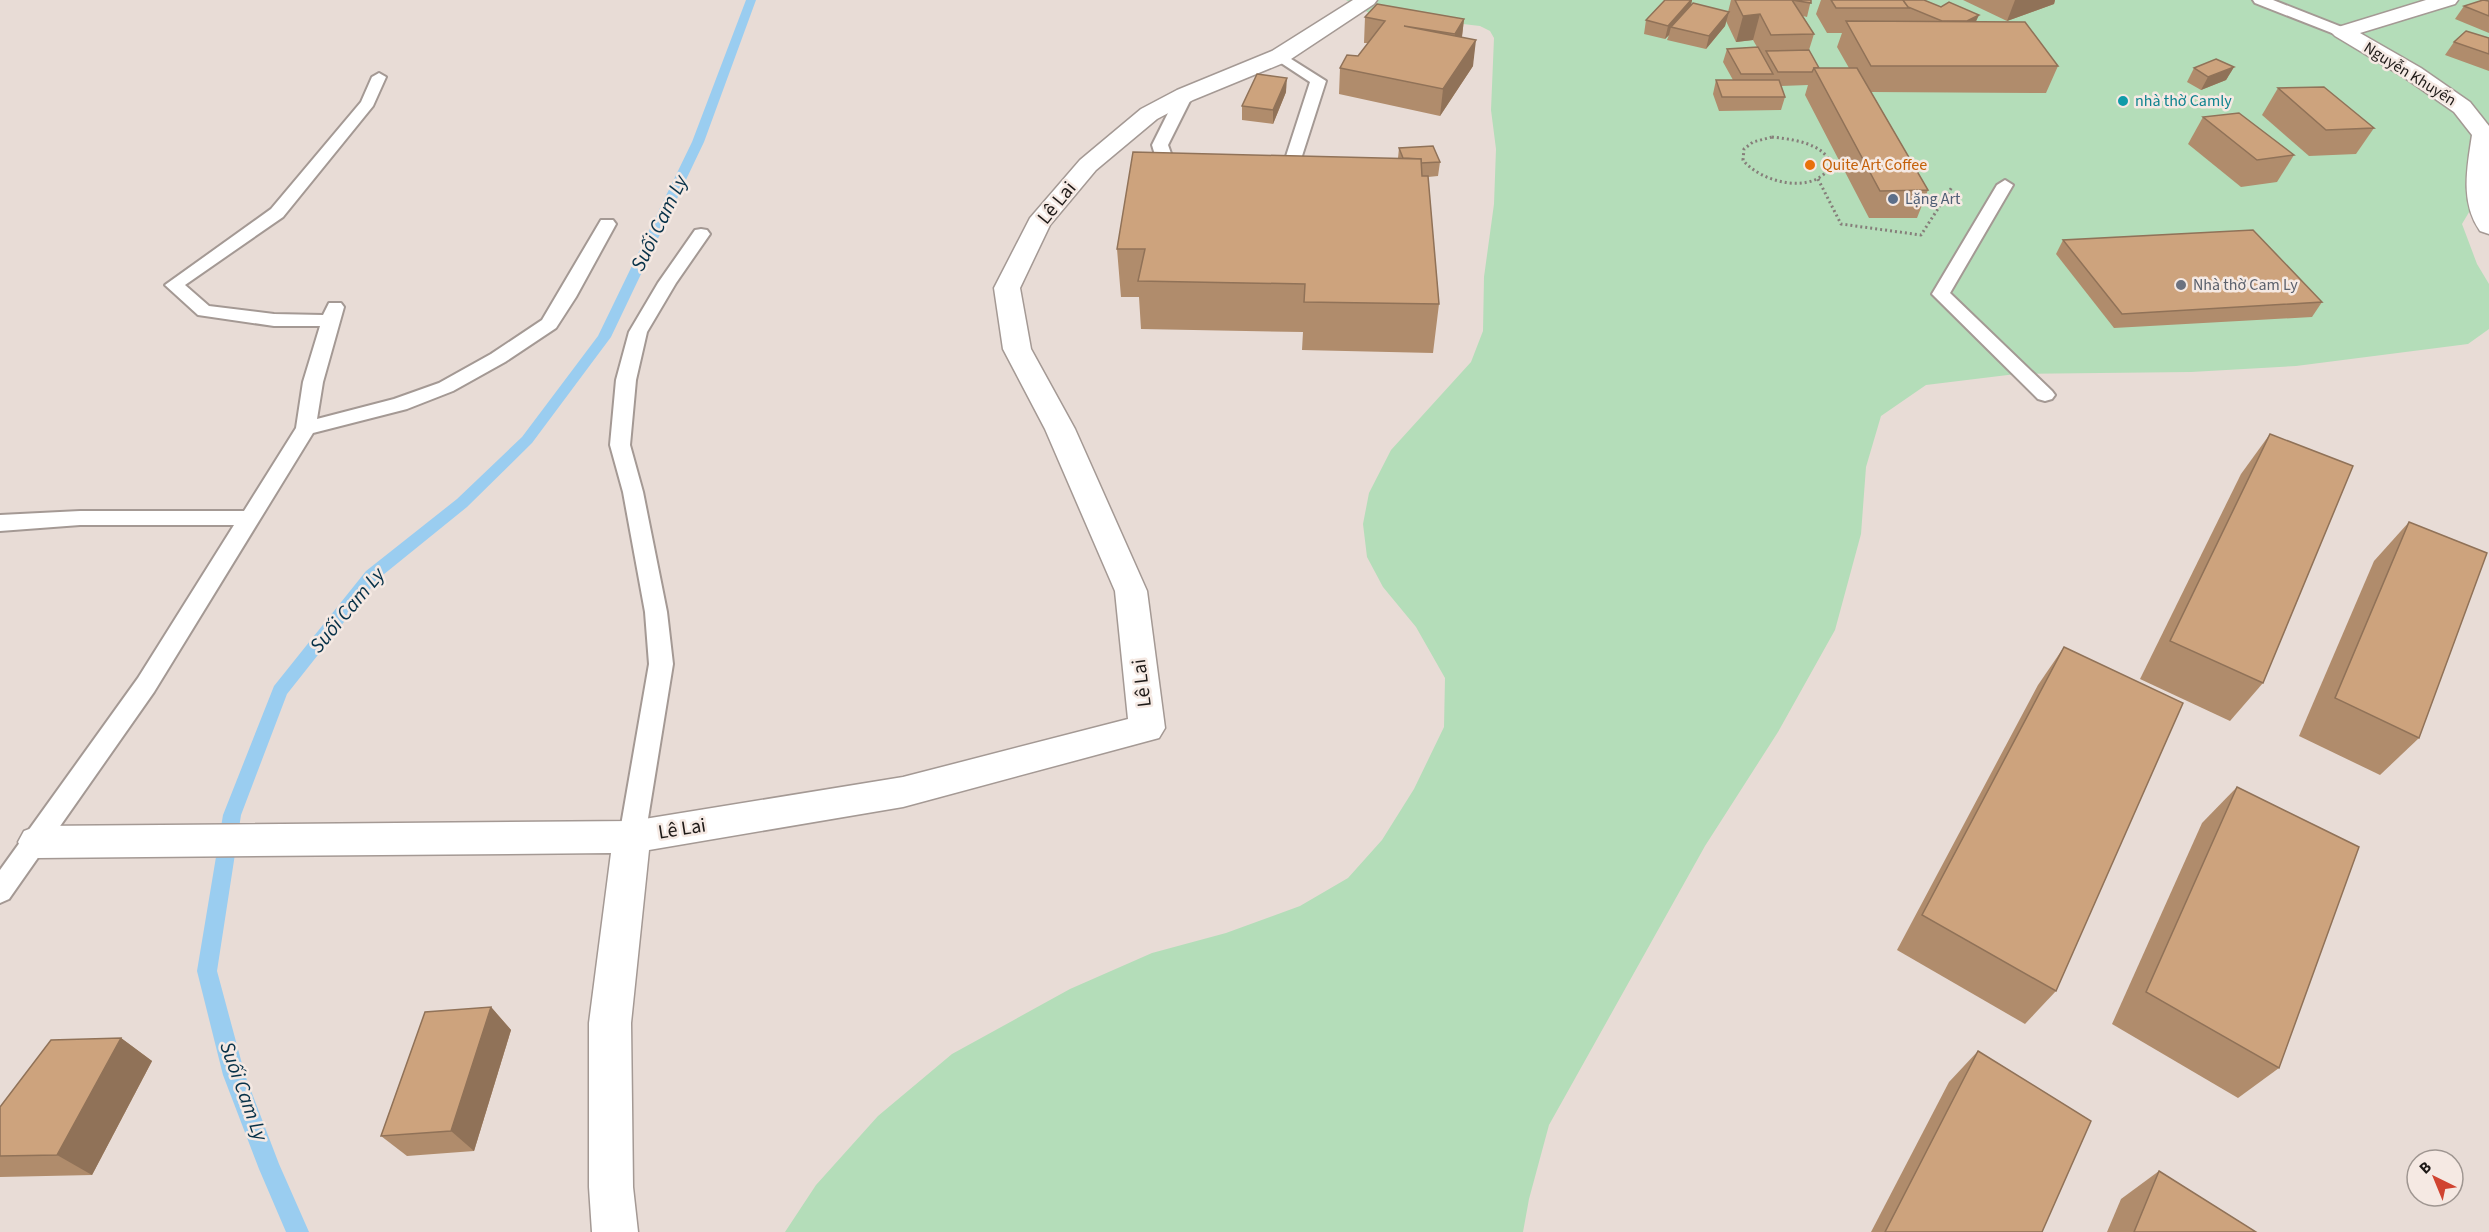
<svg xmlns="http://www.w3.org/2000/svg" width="2489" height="1232" font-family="'Source Sans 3',sans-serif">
<rect width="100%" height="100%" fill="#e8dcd6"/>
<path fill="#b4ddb9" d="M1346 0H2489V193L2478 197 2462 224 2477 264 2489 284V329L2468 344 2296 366 2191 372 2016 374 1926 385 1881 416 1866 467 1861 534 1835 630 1778 732 1705 846 1549 1125 1529 1199 1523 1232H785L816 1185 878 1116 952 1054 1070 989 1152 953 1226 933 1300 906 1348 878 1382 840 1414 789 1444 727 1445 678 1416 627 1383 587 1367 557 1363 524 1369 493 1391 450 1471 362 1483 331 1484 277 1494 204 1496 149 1491 110 1494 38 1490 31 1480 26 1369 13Z"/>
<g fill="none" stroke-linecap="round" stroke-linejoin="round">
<path fill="#9acdf0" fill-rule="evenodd" d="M746 0H756L704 142 611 337 532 443 467 507 378 579 287 694 241 815 217 971 245 1075 279 1164 309 1232H286L259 1169 223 1075 197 971 223 815 274 686 366 571 457 499 522 437 598 336 692 142Z"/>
<defs>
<g id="lane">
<path d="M2253 0H2273L2347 29 2349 32 2342 36 2337 35 2255 3Z"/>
<path d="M1280 52 1326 81 1293 184 1285 189 1277 184 1310 82 1275 59 1273 56Z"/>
<path d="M379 73 386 77 373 106 283 217 185 285 209 306 274 314 323 315 329 303H341L344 307 323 382 317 419 394 399 439 383 491 354 542 320 601 220H613L616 224 576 297 556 328 505 362 453 391 407 409 313 433 154 692 9 899 0 903V870L138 678 234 525H80L0 531V515L80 511H244L296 428 303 382 320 326H274L198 315 165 285 271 209 361 102 372 77Z"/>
<path d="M1185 90 1193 95 1168 145 1180 179 1172 184 1164 181 1162 178 1152 145 1177 95Z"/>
<path d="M2005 180 2013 185 1950 293 2052 391 2055 395 2052 399 2045 401 2038 399 1932 294 1997 185Z"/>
<path d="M701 229 707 230 710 234 676 283 647 332 636 380 630 445 643 492 667 612 673 664 645 837 641 845 632 848 623 845 619 837 649 664 645 612 623 492 610 445 616 380 629 332 658 283 695 230Z"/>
</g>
<g id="street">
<path d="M1353 0H1377L1374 4 1288 61 1193 100 1157 119 1096 170 1050 225 1020 288 1031 349 1075 429 1147 591 1165 728 1159 738 903 807 649 850 631 1023 633 1187 638 1232H592L589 1187V1023L611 853 37 858 24 853 18 842 24 831 37 826 632 821 903 777 1128 719 1115 591 1045 429 1003 349 994 288 1030 218 1080 160 1141 109 1177 90 1272 51Z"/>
<path d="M2426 0H2458L2455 4 2360 33 2421 68 2470 102 2489 126V234L2480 231C2460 202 2467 168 2472 135L2454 112 2405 78 2335 36 2331 32 2335 28Z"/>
</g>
</defs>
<use href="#lane" stroke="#a49994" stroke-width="4"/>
<use href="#street" stroke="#a49994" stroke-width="3"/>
<g stroke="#867e7a" stroke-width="3" stroke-dasharray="2 3" stroke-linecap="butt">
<path d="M1772 137C1791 139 1825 143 1831 165 1815 196 1761 183 1743 160L1744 149 1753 142Z"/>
<path d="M1818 179 1841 224 1921 235 1952 187"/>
</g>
<use href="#lane" fill="#fff" fill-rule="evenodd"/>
<use href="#street" fill="#fff" fill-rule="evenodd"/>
</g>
<g fill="#b08c6c">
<path d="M1665 0H1692L1691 4 1728 12 1731 0H1811L1807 17 1803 16 1814 34 1809 50 1819 68H1849L1837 47 1842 33H1827L1816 14 1821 0H1924L1976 21 2058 66 2046 93 1871 92 1928 190 1917 218H1869L1805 95 1808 85 1781 86 1785 97 1781 110 1719 111 1713 94 1716 80H1733L1723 62 1727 49 1757 47 1753 40 1736 42 1726 21 1725 26 1706 49 1667 40 1669 35 1665 39 1644 34 1646 20Z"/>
<path d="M1963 0H2055L2054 4 2007 21Z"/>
<path d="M2489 1V33L2455 19 2464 6Z"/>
<path d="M1365 17 1464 19 1462 37 1473 66 1440 116 1339 94 1340 68 1358 56 1368 43H1364Z"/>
<path d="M2489 38V71L2445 55 2454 42Z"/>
<path d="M2234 67 2226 80 2201 90 2187 82 2194 68Z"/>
<path d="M2278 88 2374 128 2356 154 2309 156 2262 115Z"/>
<path d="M1286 92 1273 124 1242 120V106Z"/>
<path d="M2203 117 2294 155 2277 182 2241 187 2188 144Z"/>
<path d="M1399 148 1440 162 1438 176 1428 177 1439 304 1433 353 1302 350 1303 332 1141 329 1139 297H1121L1117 249 1398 158Z"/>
<path d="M2063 240 2322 302 2312 317 2114 328 2056 254Z"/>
<path d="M2270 434 2263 683 2230 721 2140 679 2241 474Z"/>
<path d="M2409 522 2419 738 2380 775 2299 736 2374 561Z"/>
<path d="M2064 647 2056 991 2025 1024 1897 950 2038 685Z"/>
<path d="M2237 787 2279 1068 2238 1098 2112 1024 2202 823Z"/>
<path d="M491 1007 511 1030 474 1151 407 1156 381 1136Z"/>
<path d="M121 1038 152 1061 92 1175 0 1177V1107Z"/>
<path d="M1978 1051 2042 1232H1871L1949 1082Z"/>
<path d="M2159 1171 2256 1232H2107L2121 1199Z"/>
</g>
<g fill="#907258">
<path d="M1691 0H1692L1690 11 1671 27 1669 35 1665 39 1668 26Z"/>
<path d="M2015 0H2055L2054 4 2007 21Z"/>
<path d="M1729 12 1725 26 1706 49 1709 36Z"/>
<path d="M1760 14 1753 40 1736 42 1743 16Z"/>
<path d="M1979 15 1973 28 1956 27Z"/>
<path d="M1464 19 1461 44 1452 60 1455 34Z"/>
<path d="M1476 40 1473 66 1440 116 1443 89Z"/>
<path d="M2234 67 2226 80 2201 90 2208 77Z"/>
<path d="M1287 78 1286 92 1273 124V110Z"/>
<path d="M491 1007 511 1030 474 1151 451 1131Z"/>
<path d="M121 1038 152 1061 92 1175 57 1155Z"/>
</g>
<g fill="#cda37d" stroke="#907258" stroke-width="1.5">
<path d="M1665 0H1691L1668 26 1646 20Z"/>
<path d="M1735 0H1792L1814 34 1771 35 1760 14 1743 16Z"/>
<path d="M1792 0H1811V3Z"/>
<path d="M1831 0H1903L1909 8H1836Z"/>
<path d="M1903 0H1924L1941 7 1949 2 1979 15 1967 21H1942L1908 7Z"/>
<path d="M2483 0 2489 1V16L2464 6Z"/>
<path d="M1693 3 1729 12 1709 36 1671 27Z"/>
<path d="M1377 4 1464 19 1455 34 1404 26 1476 40 1443 89 1340 68 1347 55 1358 56 1385 21 1365 17Z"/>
<path d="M1846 21 2025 22 2058 66H1871Z"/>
<path d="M2466 31 2489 38V54L2454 42Z"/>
<path d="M1758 47 1773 74H1741L1727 49Z"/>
<path d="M1809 50 1819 68H1814L1812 72H1778L1766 51Z"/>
<path d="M2216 59 2234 67 2208 77 2194 68Z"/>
<path d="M1814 68H1857L1928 190 1880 191Z"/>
<path d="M1257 74 1287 78 1273 110 1242 106Z"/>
<path d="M1716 80H1779L1785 97H1722Z"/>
<path d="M2324 87 2374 128 2326 130 2278 88Z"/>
<path d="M2239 113 2294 155 2257 160 2203 117Z"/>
<path d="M1433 146 1440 162 1421 163V159L1403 158 1399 148Z"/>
<path d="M1133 152 1421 159 1422 176H1428L1439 304 1304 302 1305 284 1138 281 1145 249H1117Z"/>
<path d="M2253 230 2322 302 2122 314 2063 240Z"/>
<path d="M2270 434 2353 466 2263 683 2170 641Z"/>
<path d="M2409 522 2487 553 2419 738 2335 698Z"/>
<path d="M2064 647 2183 703 2056 991 1922 915Z"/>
<path d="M2237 787 2359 847 2279 1068 2146 992Z"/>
<path d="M491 1007 451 1131 381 1136 425 1012Z"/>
<path d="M121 1038 57 1155 0 1156V1107L51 1040Z"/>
<path d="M1978 1051 2091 1121 2042 1232H1885Z"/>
<path d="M2159 1171 2256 1232H2134Z"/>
</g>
<circle fill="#0f9aa8" stroke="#f5e9e3" stroke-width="2" cx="2123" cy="101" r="6"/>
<circle fill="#e8710a" stroke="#f5e9e3" stroke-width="2" cx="1810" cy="165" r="6"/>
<circle fill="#5c6f8a" stroke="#f5e9e3" stroke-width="2" cx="1893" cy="199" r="6"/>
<circle fill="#6b7280" stroke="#f5e9e3" stroke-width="2" cx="2181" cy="285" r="6"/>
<g text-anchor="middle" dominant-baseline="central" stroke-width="5" stroke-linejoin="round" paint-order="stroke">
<g font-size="16" fill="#1d1917" stroke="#f5e9e3">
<text transform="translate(2410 74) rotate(32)">Nguyễn Khuyến</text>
</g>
<g font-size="16" fill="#0d838f" stroke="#f5e9e3" text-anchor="start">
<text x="2135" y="101">nhà thờ Camly</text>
</g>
<g font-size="16" fill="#c56008" stroke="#f5e9e3" text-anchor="start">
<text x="1822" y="165">Quite Art Coffee</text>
</g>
<g font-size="16" fill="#4e5e75" stroke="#f5e9e3" text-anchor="start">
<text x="1905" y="199">Lặng Art</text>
</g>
<g font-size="16" fill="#5b616d" stroke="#f5e9e3" text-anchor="start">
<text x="2193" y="285">Nhà thờ Cam Ly</text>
</g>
<g font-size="20" fill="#1d1917" stroke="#f5e9e3">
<text transform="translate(1057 203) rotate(-51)">Lê Lai</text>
<text transform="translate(1142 683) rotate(-97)">Lê Lai</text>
<text transform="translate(682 829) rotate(-9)">Lê Lai</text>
</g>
<g font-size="21" font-style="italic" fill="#063148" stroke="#f5e9e3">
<text transform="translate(659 223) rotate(-64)">Suối Cam Ly</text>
<text transform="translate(347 610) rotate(-50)">Suối Cam Ly</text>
<text transform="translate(244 1091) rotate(70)">Suối Cam Ly</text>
</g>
</g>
<g transform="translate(2435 1178) rotate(317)"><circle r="28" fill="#f5e9e3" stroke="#9f9691" stroke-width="1.5"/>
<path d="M0-4.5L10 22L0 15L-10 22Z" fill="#d04431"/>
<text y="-9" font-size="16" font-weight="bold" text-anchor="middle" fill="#1d1917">B</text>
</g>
</svg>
